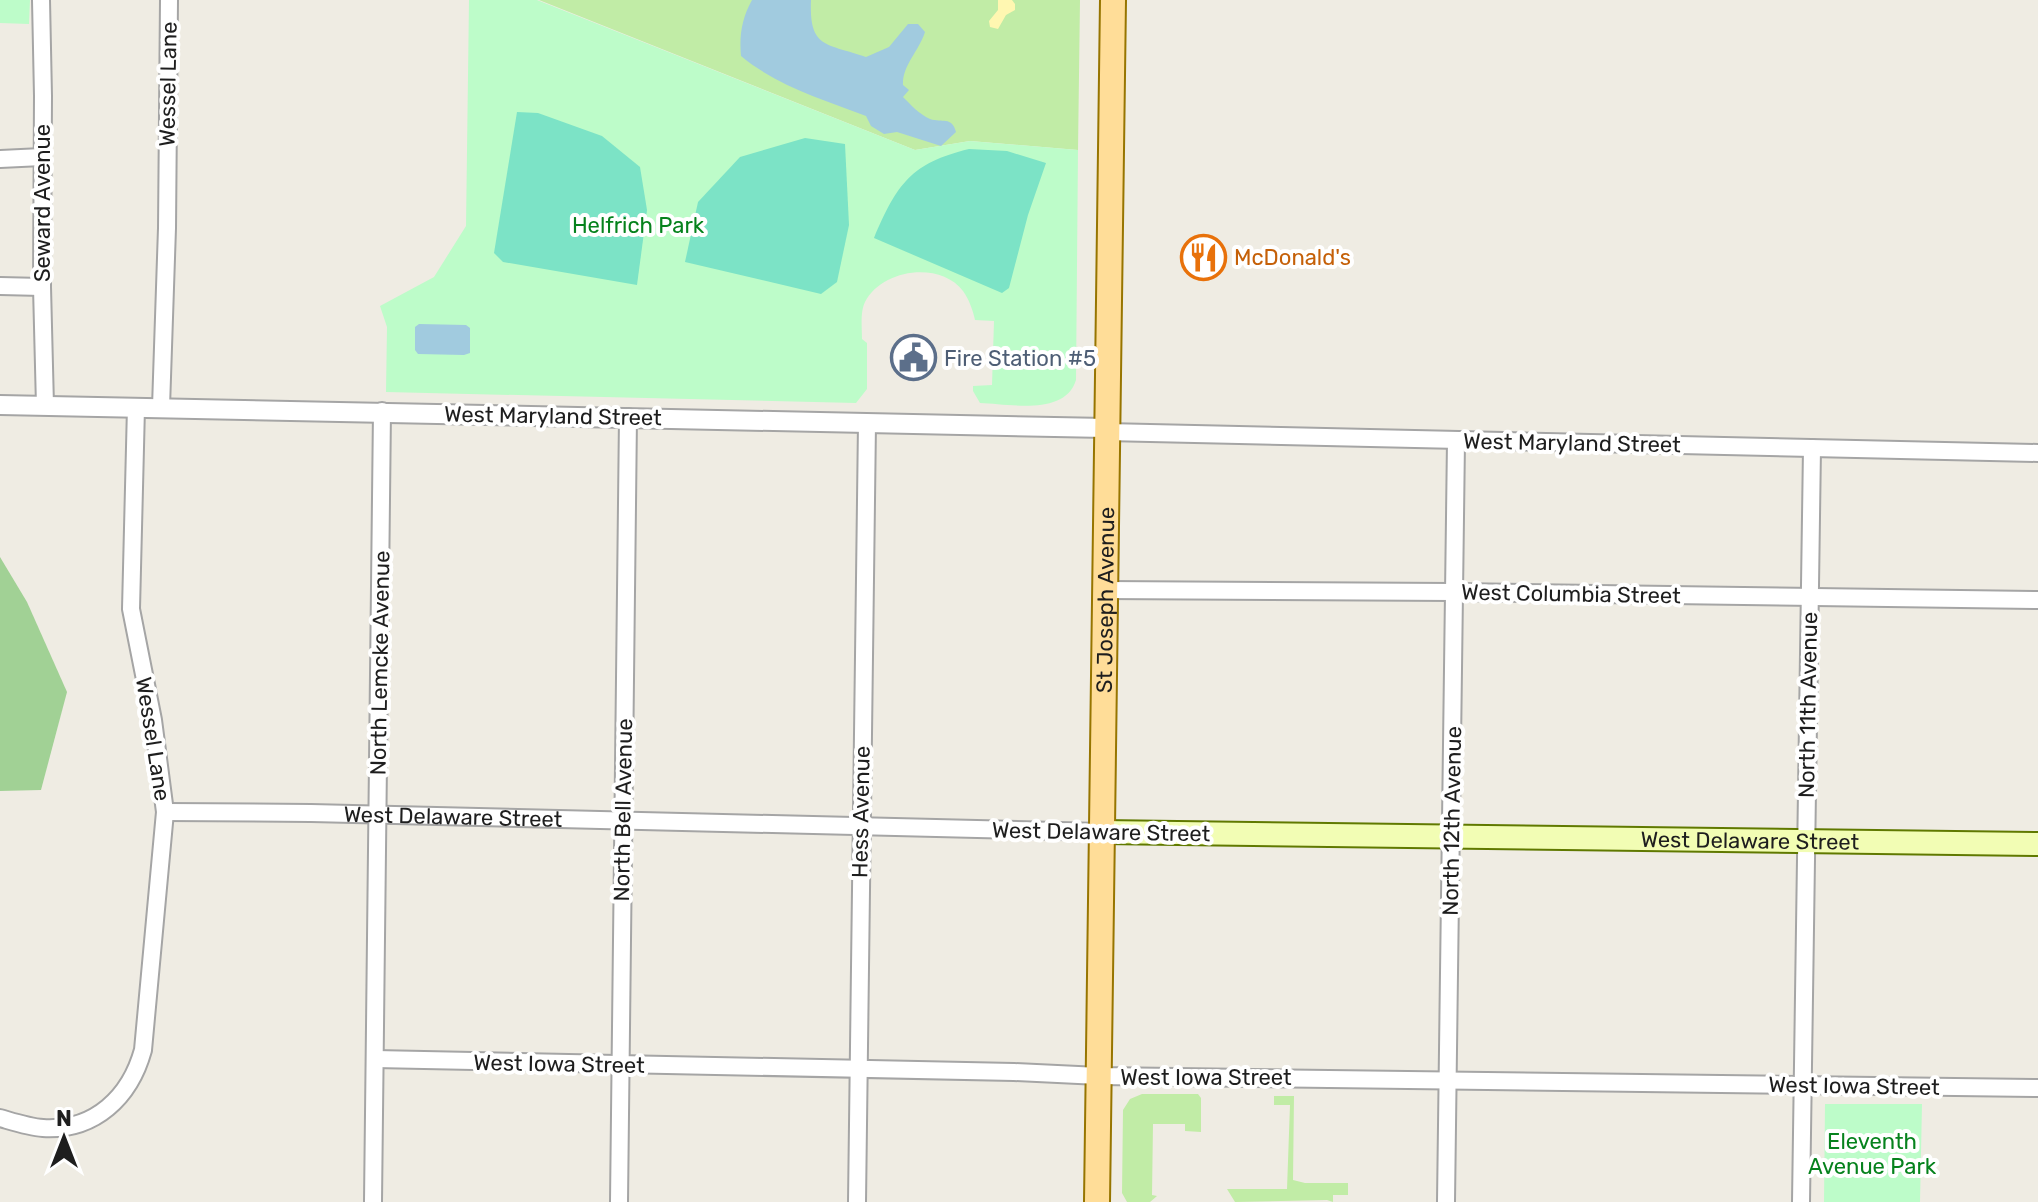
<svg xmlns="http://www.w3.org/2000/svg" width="2038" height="1202" font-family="Rubik,sans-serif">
<rect width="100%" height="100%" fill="#efece3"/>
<g fill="#c1eca6">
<path d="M539 0H1080L1078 150 970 141 915 150Z"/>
<path d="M1142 1094H1198L1201 1098V1132L1185 1131V1124H1153L1152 1195 1157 1196 1150 1202H1127L1122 1193 1123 1110 1130 1099Z"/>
<path d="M1274 1096H1294L1293 1180 1305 1183H1348V1195H1333V1202L1327 1200 1235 1202 1227 1189H1287L1290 1105H1274Z"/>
</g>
<path fill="#a1d195" d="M0 557 27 602 67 692 41 790 0 791Z"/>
<path fill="#fff7b1" d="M998 0H1012L1015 4V10L1006 15 998 29 990 27 989 21 998 10Z"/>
<g fill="#bdfcc9">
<path d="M0 0H30L29 24 0 23Z"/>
<path d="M469 0H537L915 150 970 141 1078 150 1076 380C1065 416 1010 404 980 403L973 391V386L992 385 994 321 975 320C973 311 969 299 963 291 940 261 882 269 865 302 860 312 862 328 862 339L867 343V389L856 403 386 392 387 327 380 306 434 277 466 226Z"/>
<path d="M1825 1104H1922L1920 1202H1824Z"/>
</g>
<g fill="#7ce3c6">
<path d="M517 112 538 113 602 136 640 167 647 210 637 285 503 262 494 253Z"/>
<path d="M805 138 845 144 849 225 837 282 821 294 685 262 698 202 740 157Z"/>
<path d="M969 149 1007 151 1046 163 1028 215 1009 288 1002 293 874 238C897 184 911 163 969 149Z"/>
</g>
<g fill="#a1cbdf">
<path d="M752 0H811C809 49 826 43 866 57L889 47 908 24H918L925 32C919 51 902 66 903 85L909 90 903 97C911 105 919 114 930 119 942 123 952 116 956 132L941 146 897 132 884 134 871 126 866 116C822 99 777 86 741 56 739 35 742 18 752 0Z"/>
<path d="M419 324 466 325 470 328V353L464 355 418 354 415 350V327Z"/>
</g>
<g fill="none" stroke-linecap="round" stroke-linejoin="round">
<defs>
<g id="minor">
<path d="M41 0 43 96 42 287 45 406"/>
<path d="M0 159 42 157"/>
<path d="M0 286 42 287"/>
<path d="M161 407 167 228 169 0"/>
<path d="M1106 432 2038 453"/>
<path d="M1104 590 1453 592 2038 600"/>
<path id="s1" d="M165 812 311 813 1102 832"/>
<path d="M375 1059 1014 1072 1099 1076 2038 1088"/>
<path d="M0 1118C14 1122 29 1127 43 1128 95 1131 130 1097 143 1050L165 812 153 720 131 609 136 407"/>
<path d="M373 1202 382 411"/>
<path d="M619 1202 628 417"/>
<path d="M857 1202 867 423"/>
<path d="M1446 1202 1456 441"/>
<path d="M1801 1202 1812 448"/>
</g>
<path id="tertiary" d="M0 405 1106 428"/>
<g id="secondary">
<path id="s2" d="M1102 832 2038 844"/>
</g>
<g id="primary">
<path id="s3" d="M1097 1202 1113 0"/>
</g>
</defs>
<use href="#minor" stroke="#a5a5a5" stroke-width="20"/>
<use href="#tertiary" stroke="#a5a5a5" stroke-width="22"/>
<use href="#secondary" stroke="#607900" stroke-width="26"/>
<use href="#primary" stroke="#977500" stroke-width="28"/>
<use href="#minor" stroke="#fff" stroke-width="16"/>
<use href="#tertiary" stroke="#fff" stroke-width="18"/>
<use href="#secondary" stroke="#f2fdb4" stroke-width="22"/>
<use href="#primary" stroke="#ffdd98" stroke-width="24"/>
</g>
<defs>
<symbol id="restaurant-ring" viewBox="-11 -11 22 22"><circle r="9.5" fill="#fff" stroke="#e8710a" stroke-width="1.5"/><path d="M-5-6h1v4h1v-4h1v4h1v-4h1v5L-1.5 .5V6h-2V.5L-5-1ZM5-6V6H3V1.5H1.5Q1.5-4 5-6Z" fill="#e8710a"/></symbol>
<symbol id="civic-ring" viewBox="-11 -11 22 22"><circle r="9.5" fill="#fff" stroke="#5c6f8a" stroke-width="1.5"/><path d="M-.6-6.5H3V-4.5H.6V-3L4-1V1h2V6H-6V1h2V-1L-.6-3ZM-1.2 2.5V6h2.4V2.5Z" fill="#5c6f8a"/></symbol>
</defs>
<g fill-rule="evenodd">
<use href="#restaurant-ring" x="1178" y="232" width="51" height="51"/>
<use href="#civic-ring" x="888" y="332" width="51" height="51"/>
</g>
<g text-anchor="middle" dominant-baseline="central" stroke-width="8" stroke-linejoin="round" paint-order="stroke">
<g font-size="22" fill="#1e1e1e" stroke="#fff">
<text transform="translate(168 84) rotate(-89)">Wessel Lane</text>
<text transform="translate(42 203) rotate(-90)">Seward Avenue</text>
<text transform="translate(553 416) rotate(1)">West Maryland Street</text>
<text transform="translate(1572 443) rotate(1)">West Maryland Street</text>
<text transform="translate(1571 594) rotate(1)">West Columbia Street</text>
<text stroke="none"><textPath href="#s3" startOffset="602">St Joseph Avenue</textPath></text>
<text transform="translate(380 663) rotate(-89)">North Lemcke Avenue</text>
<text transform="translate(1808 705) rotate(-89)">North 11th Avenue</text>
<text transform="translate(153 739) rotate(81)">Wessel Lane</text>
<text transform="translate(623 810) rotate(-89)">North Bell Avenue</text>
<text transform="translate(861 812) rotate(-89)">Hess Avenue</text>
<text stroke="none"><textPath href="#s1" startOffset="288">West Delaware Street</textPath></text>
<text transform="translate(1452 821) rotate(-89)">North 12th Avenue</text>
<text transform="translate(1101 832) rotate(1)">West Delaware Street</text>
<text stroke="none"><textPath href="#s2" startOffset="648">West Delaware Street</textPath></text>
<text transform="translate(559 1064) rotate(1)">West Iowa Street</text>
<text x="1206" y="1077">West Iowa Street</text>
<text transform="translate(1854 1086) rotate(1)">West Iowa Street</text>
</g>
<g font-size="22" fill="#06821d" stroke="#fff">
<text x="638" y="225">Helfrich Park</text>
<text x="1872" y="1141">Eleventh<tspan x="1872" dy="25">Avenue Park</tspan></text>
</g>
<g font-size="22" fill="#c56008" stroke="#fff" text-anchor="start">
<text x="1234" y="257">McDonald's</text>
</g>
<g font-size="22" fill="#4e5e75" stroke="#fff" text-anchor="start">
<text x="944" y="358">Fire Station #5</text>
</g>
</g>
<g transform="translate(64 1138)" stroke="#ffffff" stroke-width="6" paint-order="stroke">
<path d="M0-6L14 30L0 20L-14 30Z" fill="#1e1e1e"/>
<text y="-12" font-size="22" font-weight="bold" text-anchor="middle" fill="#1e1e1e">N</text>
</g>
</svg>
